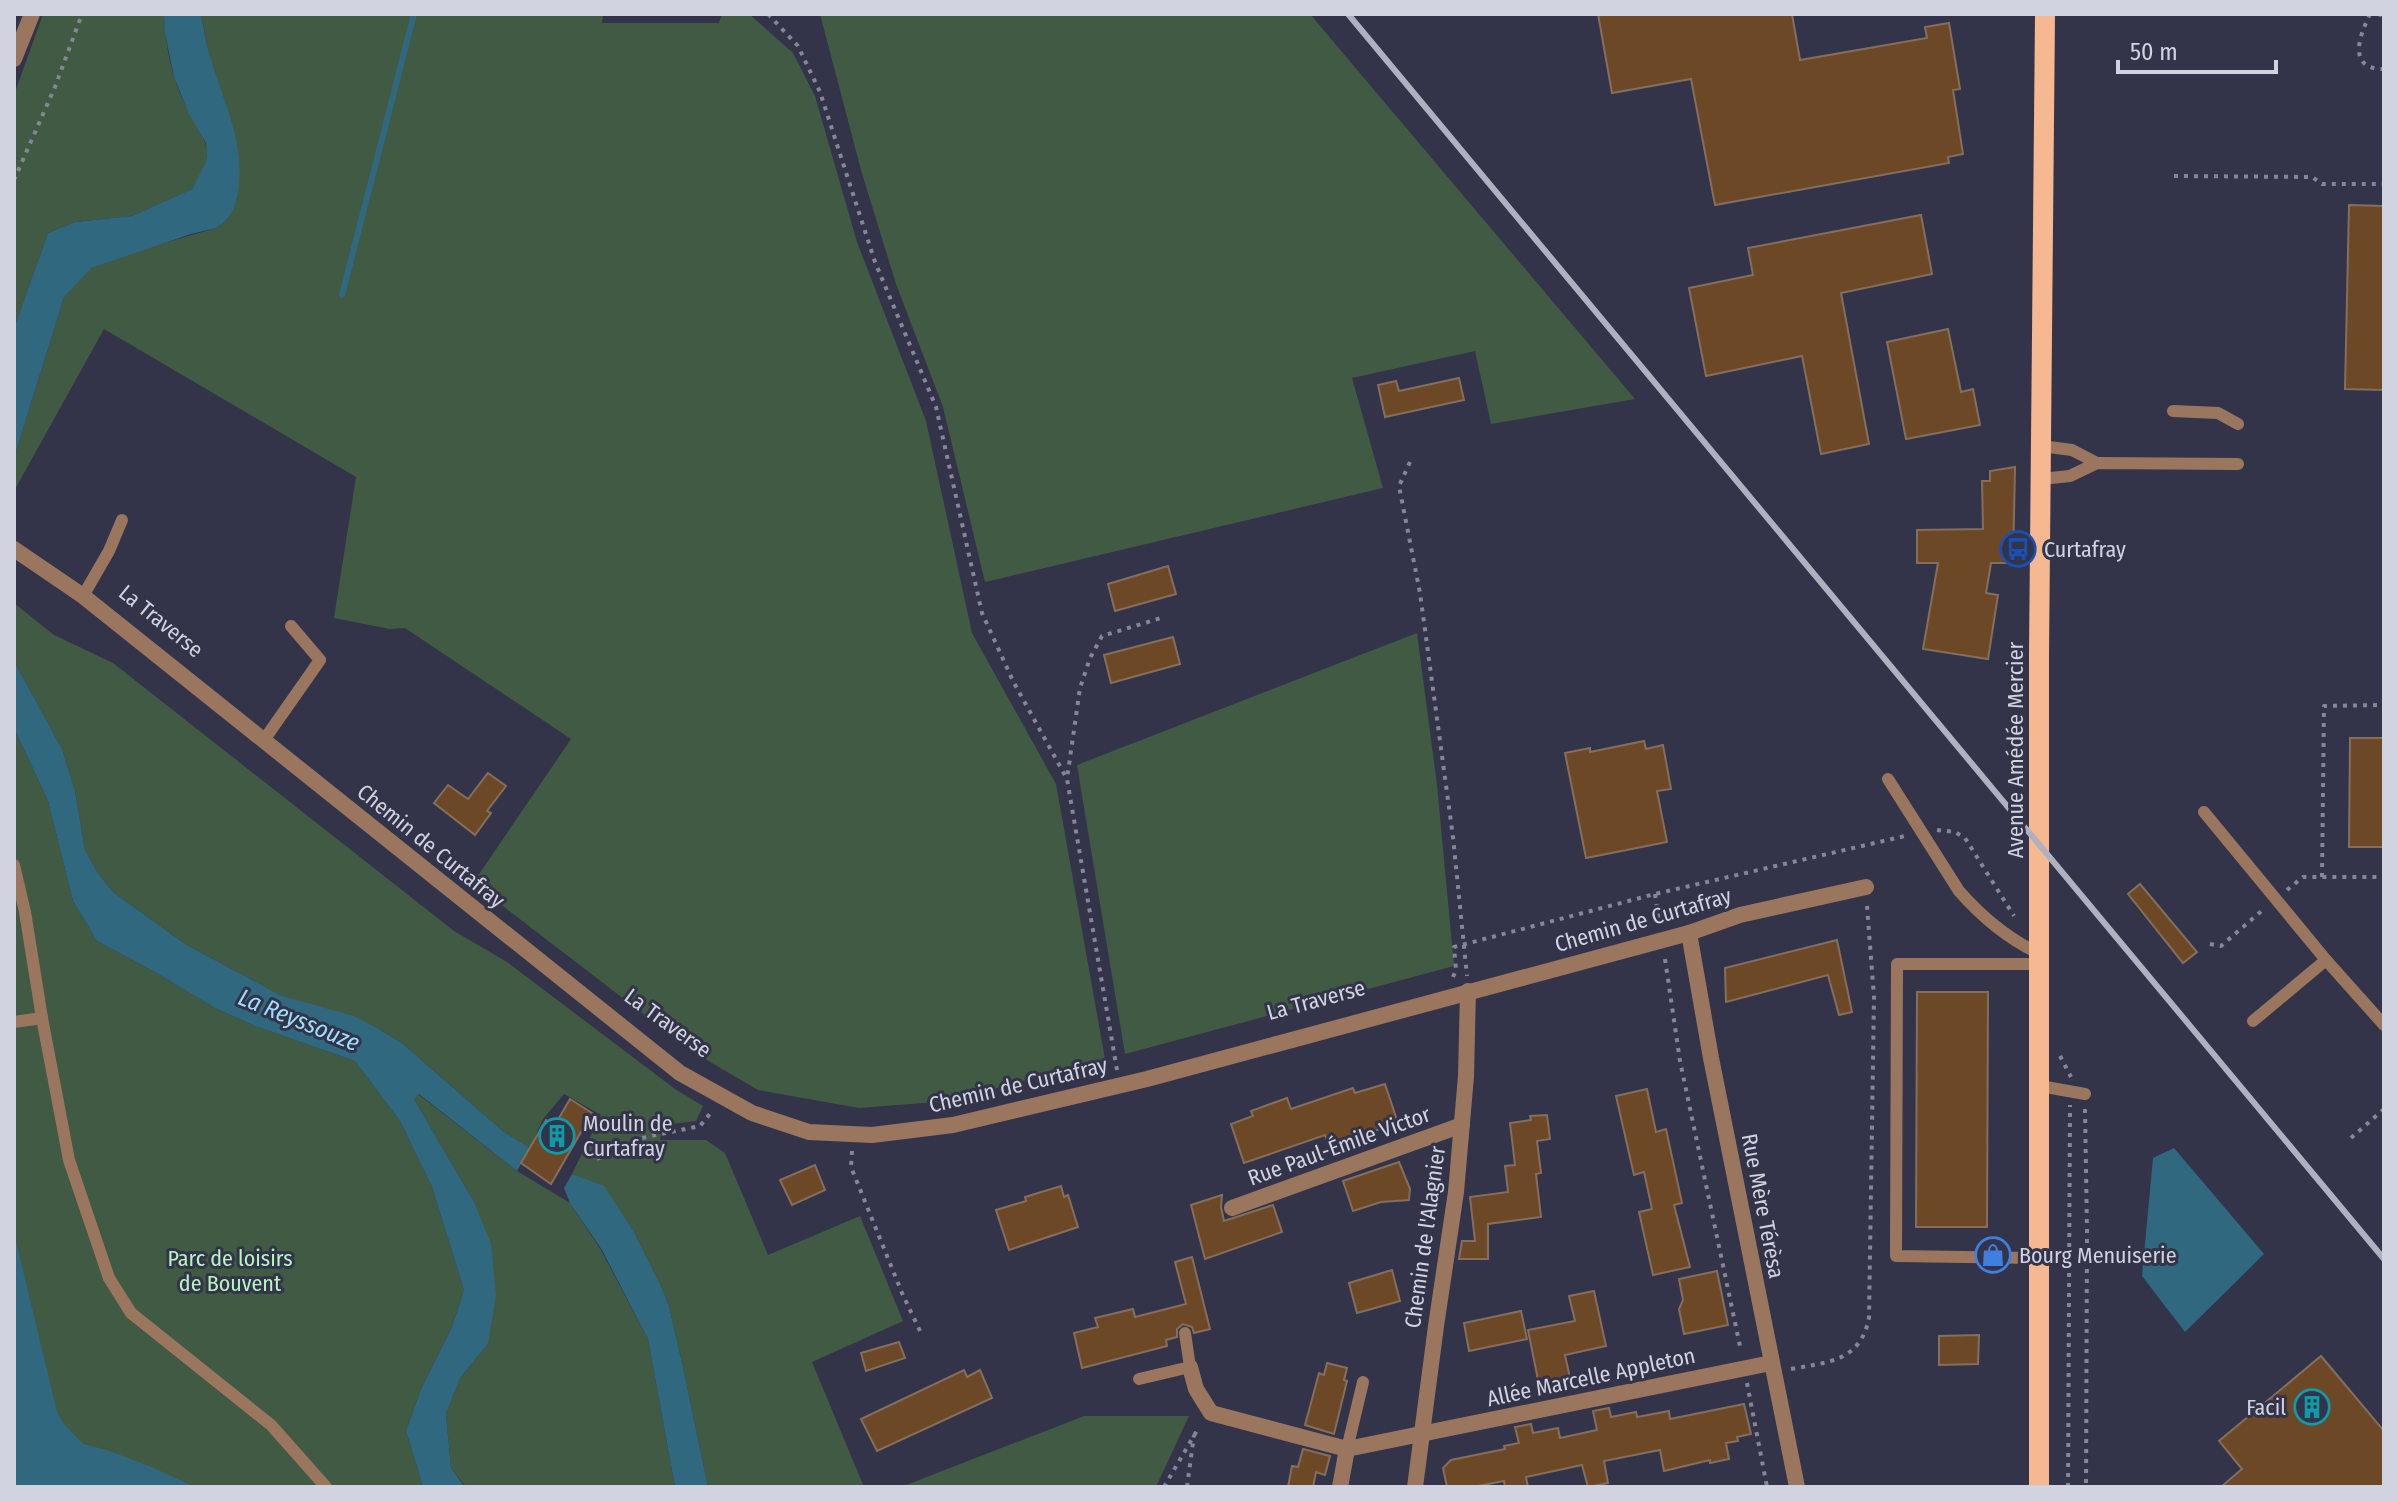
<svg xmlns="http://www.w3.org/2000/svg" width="2398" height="1501" font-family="'Fira Sans Condensed',sans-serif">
<rect width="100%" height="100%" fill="#33344a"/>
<g fill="#415a43">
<path d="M43 14H164C165 40 170 69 180 93 187 111 208 137 207 155 207 167 197 179 192 189L132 216 75 222 48 233 14 328V95Z"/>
<path d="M201 14H603L602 23H719L722 14H749L793 53 815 96 857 242 926 421 972 633 1056 784 1105 1059 949 1101 859 1108 758 1090 693 1052 473 883 571 739 405 628 390 629 334 618 356 477 104 329 14 491V458L64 297 90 268 116 257 216 228C228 221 232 211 237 198Z"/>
<path d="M820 14H1310L1635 399 1491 424 1475 351 1352 378 1383 488 985 582 943 407 896 284 861 170Z"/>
<path d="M14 603 54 635 113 663 454 931 507 962 675 1089 703 1106 696 1121 663 1125 660 1140H706L725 1153 768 1255 860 1216 903 1321 812 1362 864 1487H708L683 1367 669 1306 661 1286 634 1232 605 1189 572 1174 601 1115 564 1094 543 1119 530 1148 504 1132 403 1044 382 1031 282 996 185 944 113 892 98 873 85 850 75 791 62 749 14 661Z"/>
<path d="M1417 633 1437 785 1454 966 1125 1054 1077 765Z"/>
<path d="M14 728 48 801 73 901 97 941 155 972 215 1008 255 1026 355 1061 400 1121 432 1187 464 1290 452 1327 421 1389 406 1431 423 1487H14Z"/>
<path d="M418 1094 517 1171 570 1203 601 1250 648 1339 675 1487H466L451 1468 446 1414 460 1378 488 1344 473 1200 414 1099Z"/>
<path d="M1084 1416H1189L1156 1487H901Z"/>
</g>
<g fill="#306880">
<path d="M164 14H201C204 30 207 48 212 63 226 108 245 144 238 192 236 206 230 220 216 228L191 234 91 268 64 297 14 458V328L48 233 75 222 132 216 192 189 205 164 207 156 206 143 189 114 174 77 165 33Z"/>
<path d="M14 661 62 749 75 791 85 850 98 873 113 892 185 944 282 996 354 1016 382 1031 403 1044 504 1132 530 1148 517 1171 419 1094 414 1099 473 1200 491 1244 496 1295 488 1344 460 1378 446 1414 451 1468 465 1487H423L406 1431 421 1389 452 1327 464 1290 432 1187 400 1121 355 1061 255 1026 215 1008 155 972 97 941 73 901 48 801 14 728Z"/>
<path d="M2174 1148 2264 1254 2185 1332 2142 1276 2153 1158Z"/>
<path d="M572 1174 604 1186 634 1232 661 1286 669 1306 683 1367 708 1487H675L648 1339 602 1250 570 1203 564 1188Z"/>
<path d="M14 1233 57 1412 64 1424 83 1444 107 1450 149 1466 195 1487H14Z"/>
</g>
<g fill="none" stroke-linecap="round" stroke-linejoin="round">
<path stroke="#306880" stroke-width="6" d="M342 295 414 14"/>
</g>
<g fill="#6d4826" stroke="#846e5c" stroke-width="2">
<path d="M1598 14H1792L1800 60 1927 38 1925 27 1949 23 1960 89 1953 90 1963 154 1948 157 1949 163 1715 205 1691 79 1612 93Z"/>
<path d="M2349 205 2384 206V390L2345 389Z"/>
<path d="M1921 215 1932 274 1841 293 1869 444 1821 454 1802 356 1706 376 1689 288 1753 275 1748 248Z"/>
<path d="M1948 329 1961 392 1973 389 1980 425 1906 439 1887 342Z"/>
<path d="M1459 378 1464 400 1385 417 1378 385 1396 381 1399 391Z"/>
<path d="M2015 467 2013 563H1991L1986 593 1998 595 1988 659 1923 649 1938 563H1917V530L1983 529 1982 481H1990V471Z"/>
<path d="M1168 566 1176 594 1115 611 1108 584Z"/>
<path d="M1173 637 1180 664 1111 683 1104 655Z"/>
<path d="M2350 738H2384V847H2349Z"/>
<path d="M1644 741 1646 749 1663 745 1671 789 1657 791 1667 842 1586 858 1565 753 1590 748V752Z"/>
<path d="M488 773 506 786 487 811 491 813 475 835 434 803 448 785 468 799Z"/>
<path d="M2140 884 2197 952 2183 963 2128 894Z"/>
<path d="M1837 940 1852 1012 1839 1015 1828 975 1726 1002 1725 968Z"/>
<path d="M1917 992H1988L1987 1227H1916Z"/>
<path d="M1385 1084 1398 1123 1329 1146 1325 1135 1244 1163 1231 1124 1253 1116 1251 1111 1287 1098 1291 1109 1353 1088 1355 1093Z"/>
<path d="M1647 1089 1656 1132 1666 1129 1682 1203 1674 1205 1690 1267 1653 1275 1639 1212 1652 1209 1644 1172 1634 1175 1616 1096Z"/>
<path d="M570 1099 592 1113 551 1184 521 1163 546 1120 555 1125Z"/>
<path d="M1547 1115 1550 1139 1537 1141 1541 1173 1536 1174 1541 1217 1488 1224V1259H1459L1462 1241H1475L1470 1197 1508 1192 1505 1166 1515 1165 1510 1123 1531 1120 1530 1116Z"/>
<path d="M1399 1162 1410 1189 1409 1200 1381 1202 1353 1211 1343 1181Z"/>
<path d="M815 1165 825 1190 792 1205 780 1180Z"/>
<path d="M1061 1186 1064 1197 1068 1195 1078 1227 1009 1250 996 1210 1026 1201 1025 1197Z"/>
<path d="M1222 1195 1221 1207 1224 1221 1273 1205 1282 1232 1205 1259 1191 1205Z"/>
<path d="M1192 1257 1210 1329 1194 1333 1192 1327 1183 1324 1177 1329V1337L1166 1340 1167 1346 1082 1368 1074 1333 1098 1327 1095 1318 1133 1309 1135 1317 1186 1304 1175 1262Z"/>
<path d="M1392 1270 1400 1301 1357 1313 1349 1283Z"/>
<path d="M1717 1271 1728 1325 1684 1334 1679 1309 1683 1300 1679 1279Z"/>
<path d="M1594 1291 1606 1346 1565 1355 1570 1378 1539 1385 1528 1330 1575 1321 1569 1296Z"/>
<path d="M1521 1311 1527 1339 1469 1351 1464 1323Z"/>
<path d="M1979 1335 1978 1364 1939 1365V1336Z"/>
<path d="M899 1342 905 1358 866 1371 861 1353Z"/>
<path d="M2321 1356 2384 1431V1487H2221L2242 1469 2219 1441Z"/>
<path d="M1327 1363 1347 1368 1344 1380 1347 1381 1334 1434 1305 1425 1319 1373 1324 1375Z"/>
<path d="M964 1370 967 1377 980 1370 992 1398 877 1451 861 1419Z"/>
<path d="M1744 1404 1751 1434 1737 1437 1738 1441 1726 1443 1729 1459 1710 1463V1460L1664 1471 1660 1450 1604 1461 1608 1483 1588 1487 1582 1465 1526 1477 1528 1487H1505L1504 1481 1473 1487H1447L1443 1468 1451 1460 1505 1449 1504 1446 1519 1443 1515 1427 1531 1424 1533 1433 1558 1428 1560 1438 1597 1430 1593 1411 1609 1408 1611 1417 1636 1412 1637 1417 1669 1411 1670 1419Z"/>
<path d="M1303 1449 1330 1456 1325 1475 1316 1472 1313 1487H1288L1292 1466 1298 1467Z"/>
</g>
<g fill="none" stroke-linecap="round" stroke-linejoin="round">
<g stroke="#858698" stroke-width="4" stroke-dasharray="4 6" stroke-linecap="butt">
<path d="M768 14 798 46 820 92 875 262 936 407 982 613 1013 681 1067 779"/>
<path d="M2370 14C2360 35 2346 69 2384 69"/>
<path d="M2378 14 2384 16"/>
<path d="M2174 176 2312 177 2322 184H2384"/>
<path d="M14 180 55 87 82 14"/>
<path d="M1410 462 1399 486 1420 593 1453 837 1467 976"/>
<path d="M1937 830 1955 832 1965 838 2014 916"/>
<path d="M2322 877 2324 706 2384 705"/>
<path d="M2287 890 2303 877H2384"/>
<path d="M1655 894 1659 923"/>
<path d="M2210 944 2221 946 2265 908"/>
<path d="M1665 959 1680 1061 1741 1351"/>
<path d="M1453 977 1456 970 1454 947 1655 894 1905 836"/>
<path d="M2060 1056 2071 1077"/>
<path d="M1117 1070 1067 779 1080 688 1090 658 1102 636 1161 618"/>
<path d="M2085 1109 2087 1231 2086 1487"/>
<path d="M2351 1138 2384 1109"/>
<path d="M852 1151 851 1167 902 1293 920 1331"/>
<path d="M597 1159 642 1138 700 1126 713 1110"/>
<path d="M1791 1369C1828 1362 1860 1362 1869 1318L1874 997 1867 906"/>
<path d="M1747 1383 1767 1487"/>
<path d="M1164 1487 1199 1427"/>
<path d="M1187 1487 1194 1435"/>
<path d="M2068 1487 2070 1105"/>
</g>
<g stroke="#9b765e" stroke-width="12">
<path d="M2173 411 2218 413 2238 424"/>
<path d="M2041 446 2072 450 2097 463"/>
<path d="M2041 479 2070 476 2097 463 2238 464"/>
<path d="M83 596 109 551 122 520"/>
<path d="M264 740 320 660 291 626"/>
<path d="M1888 779 1959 891C1981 916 2010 940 2040 954"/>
<path d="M2204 812 2326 960 2384 1025"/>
<path d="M14 865 25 912 42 1018 69 1160 109 1278 131 1313 271 1425 326 1487"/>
<path d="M2253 1021 2326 960"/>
<path d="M14 1022 42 1018"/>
<path d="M2040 1086 2085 1094"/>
<path d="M2040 1258 1896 1256 1897 964H2040"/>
<path d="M1139 1379 1190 1367 1185 1333"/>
<path d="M1347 1449 1363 1382"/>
</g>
<g stroke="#9b765e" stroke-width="16">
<path d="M14 59 32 14"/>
<path d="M14 549 83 596 680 1073 752 1113 809 1132 872 1135 953 1125 1147 1079 1689 933 1740 915 1866 887"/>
<path d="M1689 933 1711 1058 1797 1487"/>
<path d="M1232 1208 1462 1125"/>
<path d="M1190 1367 1196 1389 1211 1413 1347 1449"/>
<path d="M1340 1487 1347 1449 1771 1363"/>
<path d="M1415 1487 1436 1326 1456 1192 1466 1076 1468 991"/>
</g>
<path stroke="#f5b891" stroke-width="20" d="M2039 1487V654L2045 14"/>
<path stroke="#b0b1c0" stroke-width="6" d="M1348 14 2384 1259"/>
</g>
<defs>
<symbol id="bus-ring" viewBox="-11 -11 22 22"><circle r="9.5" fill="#33344a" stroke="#1a4fb4" stroke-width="1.5"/><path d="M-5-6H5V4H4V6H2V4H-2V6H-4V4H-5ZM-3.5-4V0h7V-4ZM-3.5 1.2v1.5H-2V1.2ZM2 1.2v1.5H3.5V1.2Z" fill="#1a4fb4"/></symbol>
<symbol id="building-ring" viewBox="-11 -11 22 22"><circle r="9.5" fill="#33344a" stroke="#0f9aa8" stroke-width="1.5"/><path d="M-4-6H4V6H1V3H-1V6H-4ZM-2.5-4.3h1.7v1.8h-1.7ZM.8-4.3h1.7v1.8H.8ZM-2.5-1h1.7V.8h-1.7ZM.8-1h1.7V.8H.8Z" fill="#0f9aa8"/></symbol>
<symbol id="shop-ring" viewBox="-11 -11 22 22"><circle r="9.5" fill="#33344a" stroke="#3f7fe0" stroke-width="1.5"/><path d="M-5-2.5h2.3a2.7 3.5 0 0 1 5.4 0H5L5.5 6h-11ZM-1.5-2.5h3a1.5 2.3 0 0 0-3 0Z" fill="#3f7fe0"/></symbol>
</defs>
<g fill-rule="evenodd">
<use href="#bus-ring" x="1998" y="529" width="40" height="40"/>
<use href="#building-ring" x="537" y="1116" width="40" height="40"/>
<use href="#shop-ring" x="1973" y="1235" width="40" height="40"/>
<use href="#building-ring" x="2292" y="1387" width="40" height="40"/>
</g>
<g text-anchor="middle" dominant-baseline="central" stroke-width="6" stroke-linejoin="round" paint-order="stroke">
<g font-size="22" fill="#d2d3e1" stroke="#33344a" text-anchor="start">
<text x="2044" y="549">Curtafray</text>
<text x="583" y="1123">Moulin de<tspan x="583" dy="25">Curtafray</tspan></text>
<text x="2019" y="1255">Bourg Menuiserie</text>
<text x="2286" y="1407" text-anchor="end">Facil</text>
</g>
<g font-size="22" fill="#d2d3e1" stroke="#33344a">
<text transform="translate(161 621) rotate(39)">La Traverse</text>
<text transform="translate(2015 750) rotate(-90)">Avenue Amédée Mercier</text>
<text transform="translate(431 846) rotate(39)">Chemin de Curtafray</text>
<text transform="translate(1643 920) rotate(-16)">Chemin de Curtafray</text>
<text transform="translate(1316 1000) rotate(-15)">La Traverse</text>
<text transform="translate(668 1023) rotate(36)">La Traverse</text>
<text transform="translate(1018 1085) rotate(-13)">Chemin de Curtafray</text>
<text transform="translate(1339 1146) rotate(-20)">Rue Paul-Émile Victor</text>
<text transform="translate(1763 1206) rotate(79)">Rue Mère Térèsa</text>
<text transform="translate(1425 1237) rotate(-82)">Chemin de l'Alagnier</text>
<text transform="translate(1591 1377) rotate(-12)">Allée Marcelle Appleton</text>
</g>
<g font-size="22" fill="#b6f5bc" stroke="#33344a">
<text x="230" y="1258">Parc de loisirs<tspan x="230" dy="25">de Bouvent</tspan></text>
</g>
<g font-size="24" font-style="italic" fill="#9bdffe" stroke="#33344a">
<text transform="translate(299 1020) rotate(22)">La Reyssouze</text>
</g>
</g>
<rect width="2398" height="1501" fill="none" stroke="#d2d3e1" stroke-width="32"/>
<path d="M2118 60v12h158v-12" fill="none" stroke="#d2d3e1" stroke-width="4"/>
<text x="2130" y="60" font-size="24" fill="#d2d3e1" stroke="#33344a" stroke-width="6" paint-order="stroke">50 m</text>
</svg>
